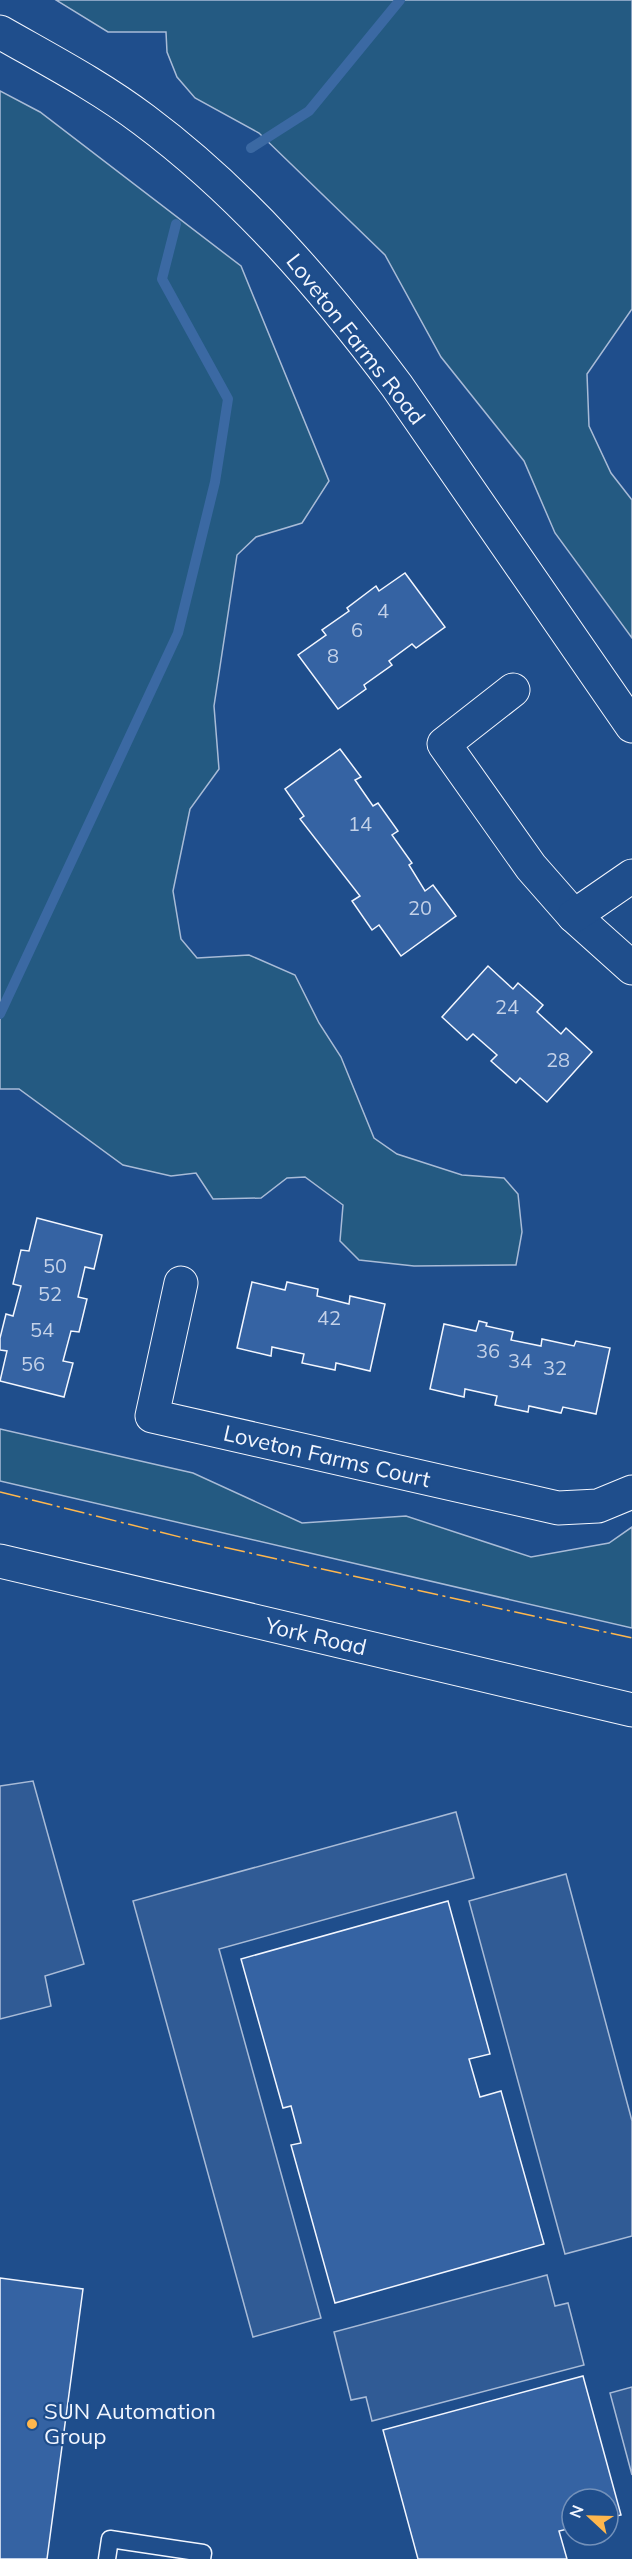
<svg xmlns="http://www.w3.org/2000/svg" width="632" height="2559" font-family="Mulish,sans-serif">
<rect width="100%" height="100%" fill="#1f4e8c"/>
<g fill="#245a82" stroke="#a8bbd7" stroke-width="1.5">
<path d="M56 0H632V309L587 374 589 426 611 473 632 500V638L555 533 524 461 441 357 385 255 259 133 195 98 177 77 167 52 166 32H108Z"/>
<path d="M0 91 40 112 241 266 329 481 302 523 256 537 237 555 214 706 219 769 190 809 173 891 181 939 197 958 249 955 295 975 319 1023 341 1057 374 1138 397 1154 462 1175 504 1178 518 1194 522 1232 516 1265 414 1266 359 1260 340 1241 343 1205 305 1177 287 1178 261 1198 213 1199 196 1173 171 1176 123 1165 19 1089H0Z"/>
<path d="M0 1429 193 1473 302 1523 406 1516 531 1557 609 1543 632 1527V1628L0 1481Z"/>
</g>
<g fill="#305b95" stroke="#a8bbd7" stroke-width="1.5">
<path d="M33 1781 84 1964 45 1976 51 2006 0 2019V1786Z"/>
<path d="M456 1812 474 1878 219 1949 321 2318 253 2337 133 1901Z"/>
<path d="M566 1874 632 2121V2236L565 2254 469 1901Z"/>
<path d="M547 2275 555 2306 568 2303 584 2365 372 2421 366 2397 351 2400 334 2332Z"/>
<path d="M632 2387V2475L610 2393Z"/>
</g>
<g fill="none" stroke-linecap="round" stroke-linejoin="round">
<g stroke="#3b69a3" stroke-width="10">
<path d="M251 148 309 111 400 0"/>
<path d="M0 1014 178 633 215 482 228 399 162 279 176 224"/>
</g>
</g>
<g fill="#3563a3" stroke="#f2f6ff" stroke-width="1.5">
<path d="M405 573 445 627 416 648 412 644 389 661 392 665 364 685 366 689 338 709 298 655 326 635 322 630 349 611 347 608 376 586 379 591Z"/>
<path d="M340 749 361 777 355 780 373 806 378 803 398 831 392 835 412 863 409 865 425 891 433 885 456 916 401 956 379 925 372 930 352 901 360 896 300 819 304 816 285 789Z"/>
<path d="M488 966 513 989 518 983 543 1005 537 1012 561 1034 566 1028 592 1052 547 1102 520 1078 516 1083 491 1061 497 1055 473 1034 467 1040 442 1017Z"/>
<path d="M37 1218 102 1235 94 1269 85 1267 78 1297 87 1299 79 1332 71 1331 63 1361 73 1363 64 1397 0 1381 7 1351 0 1350V1338L6 1314 13 1316 21 1286 13 1284 21 1250 29 1251Z"/>
<path d="M252 1282 285 1290 287 1282 318 1289 317 1296 349 1304 350 1296 385 1304 370 1371 336 1363 335 1370 302 1363 304 1354 272 1347 271 1356 237 1348Z"/>
<path d="M479 1321 487 1323 486 1326 513 1332 511 1340 541 1346 542 1339 574 1346 576 1341 610 1348 596 1414 563 1407 561 1413 529 1406 528 1412 495 1405 497 1396 465 1389 464 1397 430 1389 444 1324 476 1331Z"/>
<path d="M448 1901 490 2054 469 2059 480 2097 501 2091 544 2244 335 2303 291 2145 301 2143 291 2106 283 2108 241 1959Z"/>
<path d="M0 2278 83 2289 47 2559H0Z"/>
<path d="M583 2376 621 2515 608 2518V2499H572V2528L559 2531 567 2559H418L383 2430Z"/>
</g>
<g fill="none" stroke-linecap="round" stroke-linejoin="round">
<defs>
<path id="service" d="M107 2559 110 2539 203 2553 202 2559"/>
<g id="minor">
<path d="M0 32C49 60 99 86 144 120 243 194 323 287 397 386L632 726"/>
<path d="M513 690 444 744 531 867 574 916 632 968"/>
<path d="M574 916 632 876"/>
<path d="M181 1283 152 1416 558 1508 598 1506 632 1492"/>
</g>
<path id="primary" d="M0 1561 632 1710"/>
</defs>
<use href="#service" stroke="#f2f6ff" stroke-width="19"/>
<use href="#minor" stroke="#f2f6ff" stroke-width="35"/>
<use href="#primary" stroke="#f2f6ff" stroke-width="35"/>
<use href="#service" stroke="#1f4e8c" stroke-width="16"/>
<use href="#minor" stroke="#1f4e8c" stroke-width="33"/>
<use href="#primary" stroke="#1f4e8c" stroke-width="33"/>
<path stroke="#ffb74d" stroke-width="1.5" stroke-dasharray="21 4.5 3 4.5" stroke-linecap="butt" d="M0 1492 196 1541 632 1638"/>
</g>
<circle fill="#ffb74d" stroke="#1f4e8c" stroke-width="2" cx="32" cy="2424" r="6"/>
<g text-anchor="middle" dominant-baseline="central" stroke-width="4.5" stroke-linejoin="round" paint-order="stroke">
<g font-size="20" fill="#c3d1e8">
<text x="383" y="610">4</text>
<text x="357" y="629">6</text>
<text x="333" y="655">8</text>
<text x="360" y="823">14</text>
<text x="420" y="907">20</text>
<text x="507" y="1006">24</text>
<text x="558" y="1059">28</text>
<text x="55" y="1265">50</text>
<text x="50" y="1293">52</text>
<text x="329" y="1317">42</text>
<text x="42" y="1329">54</text>
<text x="488" y="1350">36</text>
<text x="520" y="1360">34</text>
<text x="33" y="1363">56</text>
<text x="555" y="1367">32</text>
</g>
<g font-size="22" fill="#f2f6ff" stroke="#1f4e8c">
<text transform="translate(356 339) rotate(52)">Loveton Farms Road</text>
<text transform="translate(327 1456) rotate(13)">Loveton Farms Court</text>
<text transform="translate(316 1636) rotate(13)">York Road</text>
</g>
<g font-size="22" fill="#f2f6ff" stroke="#1f4e8c" text-anchor="start">
<text x="44" y="2411">SUN Automation<tspan x="44" dy="25">Group</tspan></text>
</g>
</g>
<g transform="translate(590 2517) rotate(292)"><circle r="28" fill="#1f4e8c" stroke="#7391ba" stroke-width="1.5"/>
<path d="M0-4.5L10 22L0 15L-10 22Z" fill="#ffb74d"/>
<text y="-9" font-size="16" font-weight="bold" text-anchor="middle" fill="#f2f6ff">N</text>
</g>
</svg>
